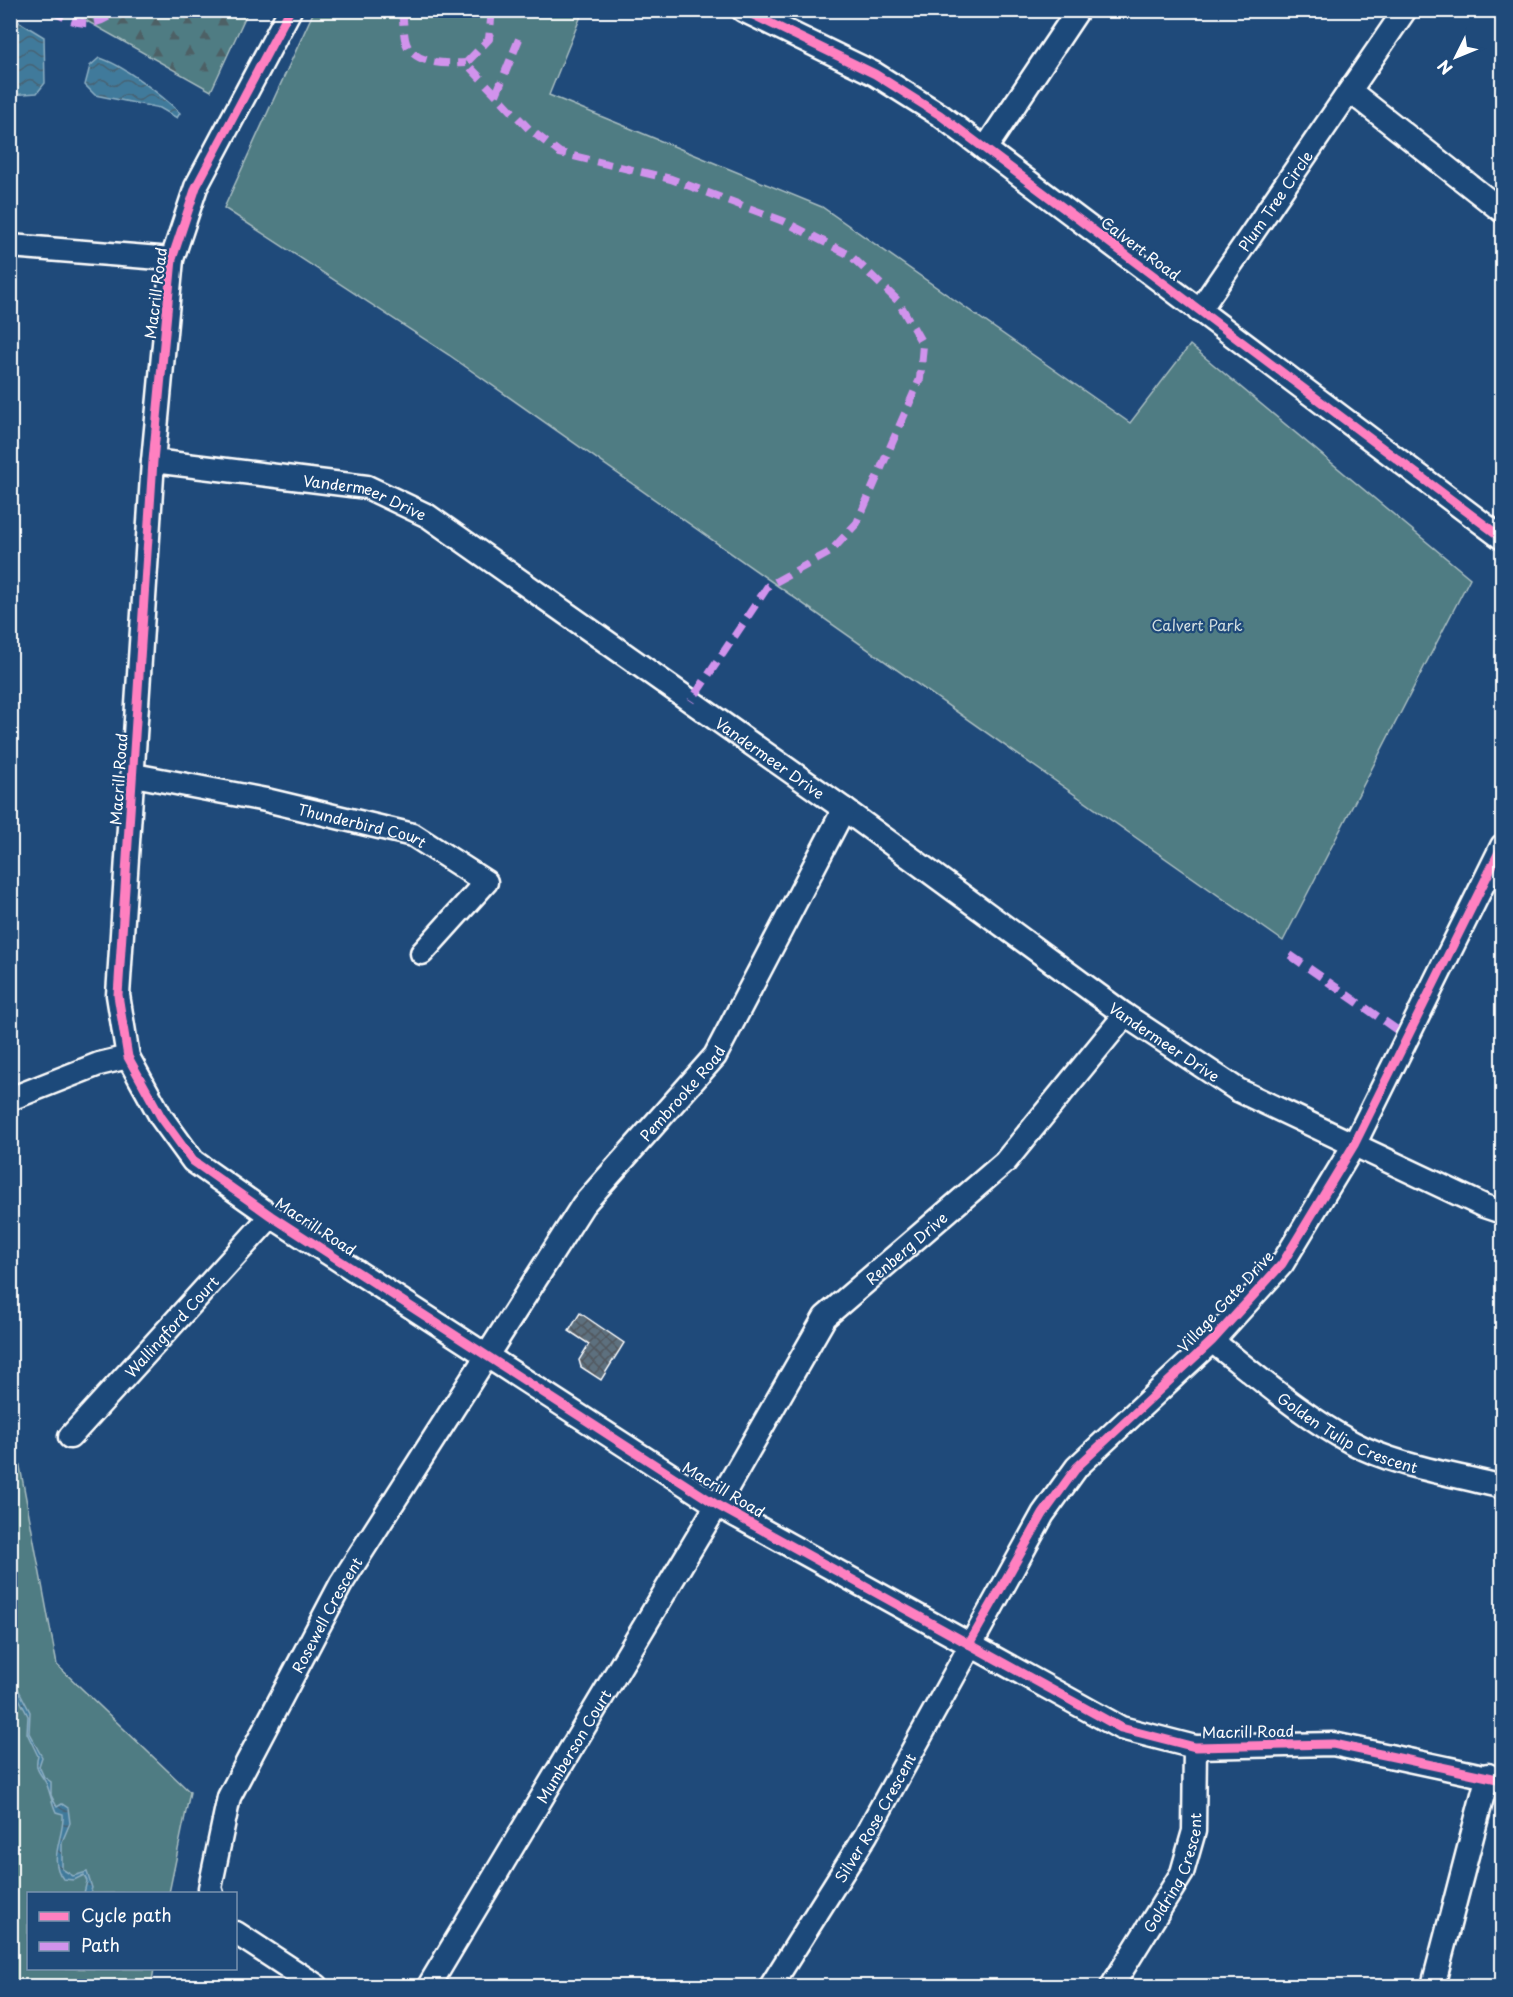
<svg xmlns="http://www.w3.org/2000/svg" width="1513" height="1997" font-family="'Playpen Sans',sans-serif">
<defs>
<pattern id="forest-firs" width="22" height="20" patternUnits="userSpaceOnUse" patternTransform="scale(1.5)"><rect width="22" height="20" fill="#507b83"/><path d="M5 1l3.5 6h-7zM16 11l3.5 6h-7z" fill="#4e6165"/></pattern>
<pattern id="water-waves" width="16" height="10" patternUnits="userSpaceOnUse" patternTransform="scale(1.5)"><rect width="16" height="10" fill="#417a9b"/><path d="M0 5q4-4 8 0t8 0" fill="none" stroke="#466374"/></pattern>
<pattern id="building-cross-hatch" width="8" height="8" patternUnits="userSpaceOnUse" patternTransform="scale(1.5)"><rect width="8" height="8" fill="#5d6f7e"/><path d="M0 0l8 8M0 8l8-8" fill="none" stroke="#52585e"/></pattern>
</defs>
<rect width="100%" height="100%" fill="#1f4a7a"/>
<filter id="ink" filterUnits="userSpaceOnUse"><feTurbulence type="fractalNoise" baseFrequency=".0167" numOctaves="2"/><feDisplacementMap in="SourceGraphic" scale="12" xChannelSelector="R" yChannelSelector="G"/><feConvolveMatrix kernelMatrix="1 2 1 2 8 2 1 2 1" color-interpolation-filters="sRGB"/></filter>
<g filter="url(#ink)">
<g fill="#507b83" stroke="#a8bdc1" stroke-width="1.5">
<path d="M314 11H583L549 95 822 207 1130 423 1190 345 1470 578 1283 941 449 355 224 208Z"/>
<path d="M10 1445 19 1461 57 1665 190 1792 169 1893 28 1894V1968L154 1969 151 1986H11Z"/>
</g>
<path fill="url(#forest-firs)" stroke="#a8bdc1" stroke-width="1.5" d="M69 11H248L211 91Z"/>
<g fill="url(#water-waves)" stroke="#8dafc3" stroke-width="1.5">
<path d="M11 17 44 37 45 83 37 93 11 95Z"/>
<path d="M99 58C121 63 164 97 180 113L177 118 160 108 95 95 85 85 90 66Z"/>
<path d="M11 1648 17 1659 12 1677 30 1712 29 1733 42 1757 39 1766 44 1777 51 1782V1795L57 1807 62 1804 68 1808 70 1823 62 1842V1869L73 1876 87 1872 92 1888 90 1893H84L87 1881 84 1875 74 1880 63 1879C47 1859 65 1835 63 1814L56 1812C52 1804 49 1788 46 1783 40 1772 34 1770 38 1756L27 1733 28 1716 11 1683Z"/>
</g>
<path fill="url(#building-cross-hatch)" stroke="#fff" stroke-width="1.5" d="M580 1313 624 1343 601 1380 581 1367 579 1360 589 1344 569 1331Z"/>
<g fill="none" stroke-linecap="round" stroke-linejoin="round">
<defs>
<g id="minor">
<path d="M290 10 196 187 172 259 153 461 118 995 128 1057 161 1117 193 1161 271 1216 717 1505 1121 1728 1195 1747 1333 1744 1502 1780"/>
<path d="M743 10 875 74 940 115 1502 538"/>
<path d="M1350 91 1502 211"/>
<path d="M985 149 1078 10"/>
<path d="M10 246 172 259"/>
<path id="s1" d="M1199 311 1405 10"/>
<path id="s2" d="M153 461 367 487 428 516 844 809 1125 1015 1238 1090 1484 1206 1502 1212"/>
<path id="s3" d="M134 775 266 800 413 835 486 882 422 953"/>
<path d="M10 1099 99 1064 128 1057"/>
<path id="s4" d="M1212 1341C1257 1376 1302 1416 1353 1443 1398 1467 1454 1474 1502 1487"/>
<path id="s5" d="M70 1437 271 1216"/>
<path id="s6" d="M212 1894 210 1888 229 1797 341 1584 583 1205 715 1056 844 809"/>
<path d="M236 1933 317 1986"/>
<path id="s7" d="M429 1986 717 1505 825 1317 1005 1162 1125 1015"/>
<path id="s8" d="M771 1986 866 1835 1043 1514 1077 1467 1212 1341 1282 1264 1354 1145 1502 846"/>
<path id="s9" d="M1112 1986 1182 1873 1194 1831 1195 1747"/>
<path d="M1433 1986 1488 1775"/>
</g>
</defs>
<use href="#minor" stroke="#fff" stroke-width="27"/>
<use href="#minor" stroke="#1f4a7a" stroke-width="22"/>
<g stroke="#d193ec" stroke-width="8" stroke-dasharray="15 8" stroke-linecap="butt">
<path d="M51 10C75 24 93 31 117 10"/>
<path d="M401 10C404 19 403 29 405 39 410 65 446 64 466 63"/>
<path d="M492 10 489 39 466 63 529 129 560 153 671 179 783 221 850 255 898 301 923 345 920 379 857 523 830 552 768 586 691 701"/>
<path d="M496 95 519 39"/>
<path d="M1290 955 1407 1037"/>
</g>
<defs>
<g id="cycleway">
<path d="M290 10 196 187 172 259 153 461 118 995 128 1057 161 1117 193 1161 271 1216 717 1505 1121 1728 1195 1747 1333 1744 1502 1780"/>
<path d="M743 10 875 74 940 115 1502 538"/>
<path d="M969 1644 1043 1514 1077 1467 1212 1341 1282 1264 1354 1145 1502 846"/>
</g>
</defs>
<use href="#cycleway" stroke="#1f4a7a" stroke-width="13"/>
<use href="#cycleway" stroke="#ff80c0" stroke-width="9"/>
</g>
</g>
<g text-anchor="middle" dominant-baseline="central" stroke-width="4.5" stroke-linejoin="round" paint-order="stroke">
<g font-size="15" fill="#fff" stroke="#1f4a7a">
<text stroke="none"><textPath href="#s1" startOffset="134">Plum Tree Circle</textPath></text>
<text transform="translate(1141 248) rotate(37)">Calvert Road</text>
<text transform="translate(155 293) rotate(-83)">Macrill Road</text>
<text stroke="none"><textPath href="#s2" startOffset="216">Vandermeer Drive</textPath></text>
<text stroke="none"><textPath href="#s2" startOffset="702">Vandermeer Drive</textPath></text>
<text transform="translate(118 779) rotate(-86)">Macrill Road</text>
<text stroke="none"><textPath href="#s3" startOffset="234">Thunderbird Court</textPath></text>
<text stroke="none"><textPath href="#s2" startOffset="1188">Vandermeer Drive</textPath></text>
<text stroke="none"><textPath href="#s6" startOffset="939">Pembrooke Road</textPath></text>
<text transform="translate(316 1226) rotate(33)">Macrill Road</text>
<text stroke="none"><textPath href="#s7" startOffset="884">Renberg Drive</textPath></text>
<text transform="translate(1225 1301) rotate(-47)">Village Gate Drive</text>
<text stroke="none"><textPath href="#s5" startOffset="150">Wallingford Court</textPath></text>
<text stroke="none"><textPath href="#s4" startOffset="165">Golden Tulip Crescent</textPath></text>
<text transform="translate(724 1489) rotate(31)">Macrill Road</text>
<text stroke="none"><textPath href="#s6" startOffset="306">Rosewell Crescent</textPath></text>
<text transform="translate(1248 1731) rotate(-1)">Macrill Road</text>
<text stroke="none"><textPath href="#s7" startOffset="280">Mumberson Court</textPath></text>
<text stroke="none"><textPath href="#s8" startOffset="198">Silver Rose Crescent</textPath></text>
<text stroke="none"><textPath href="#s9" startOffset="130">Goldring Crescent</textPath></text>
</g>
<g font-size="15" fill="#d3dee0" stroke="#1f4a7a">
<text x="1197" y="624">Calvert Park</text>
</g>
</g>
<rect width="1513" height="1997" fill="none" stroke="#1f4a7a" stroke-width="36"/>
<rect x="18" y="18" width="1477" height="1961" fill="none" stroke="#fff" stroke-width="2" filter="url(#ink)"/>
<rect x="27" y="1892" width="210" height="78" fill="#1f4a7a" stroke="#7992af" stroke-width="1.5"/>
<rect x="39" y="1912" width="30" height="9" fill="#ff80c0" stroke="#7992af" stroke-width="1.5"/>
<text x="81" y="1922" font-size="18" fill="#ffffff">Cycle path</text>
<rect x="39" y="1942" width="30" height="9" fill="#d193ec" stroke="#7992af" stroke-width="1.5"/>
<text x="81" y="1952" font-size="18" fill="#ffffff">Path</text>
<g transform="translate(1456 57) rotate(227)" stroke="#1f4a7a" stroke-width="4.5" paint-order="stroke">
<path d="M0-4.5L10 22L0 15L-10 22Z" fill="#ffffff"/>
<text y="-9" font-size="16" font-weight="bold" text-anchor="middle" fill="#ffffff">N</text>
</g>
</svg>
